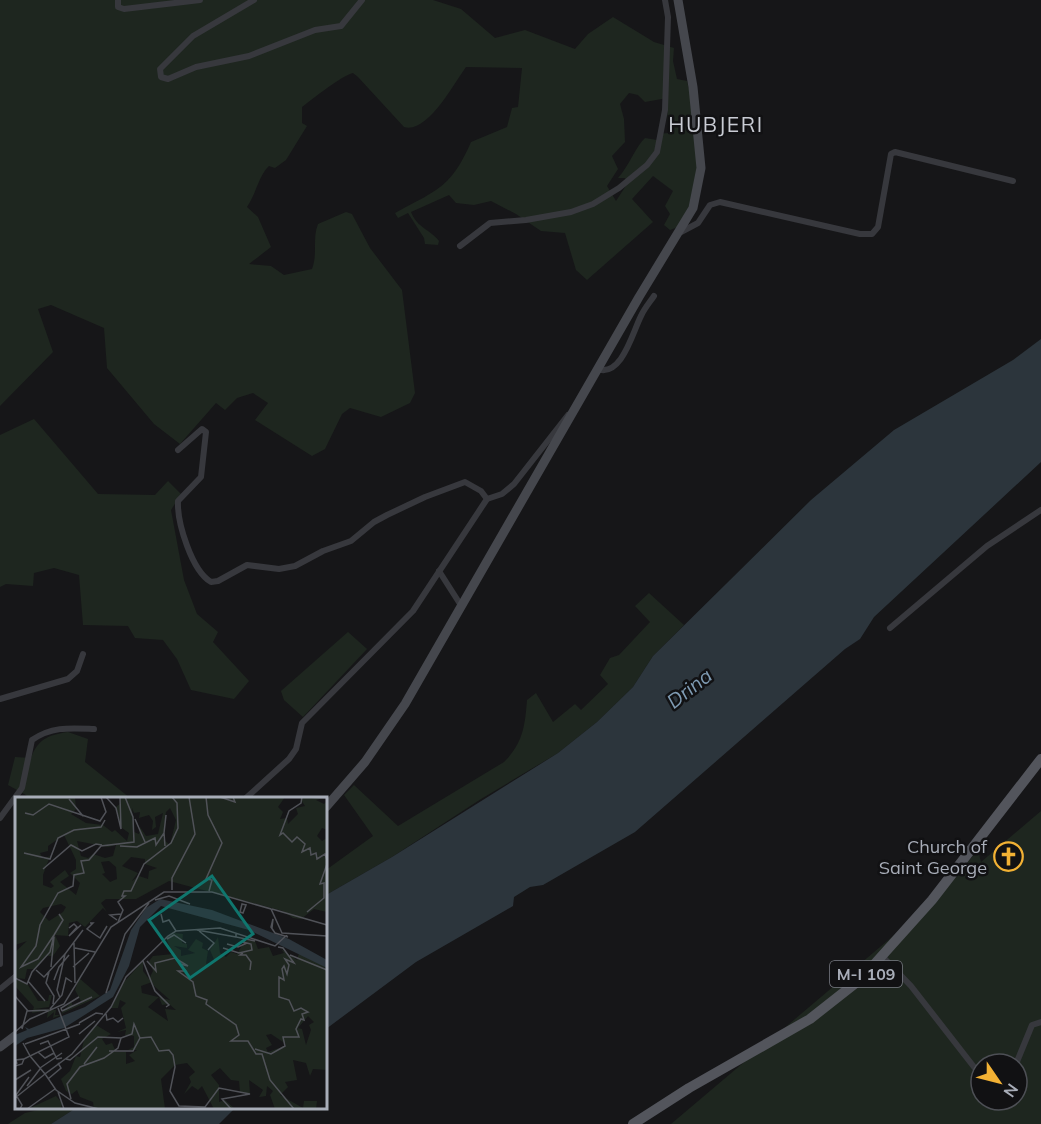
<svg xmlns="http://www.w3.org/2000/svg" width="1041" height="1124" font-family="Mulish,sans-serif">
<rect width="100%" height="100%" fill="#161618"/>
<g fill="#1e261f" fill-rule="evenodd">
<path d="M0 0H433L461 9 495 38 525 30 575 49 588 34 613 17 654 42 674 48 673 61 677 79 687 81C697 117 703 166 691 202 688 211 682 219 678 227L670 230 664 225 670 214 665 206 673 191 653 176 632 199 653 222 587 280 576 270 565 233 541 231 516 214 491 201 474 205 456 203 449 195 411 212C417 228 430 229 439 241L438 245 425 244 424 238 408 213 398 218 395 213C437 190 451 188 471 142L507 127 512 108 518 107 522 68 466 67C453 85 427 134 404 127L358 77 353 73C341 76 314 98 302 107V123L307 126 286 160 275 168 269 166C259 175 256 194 247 207L258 217 271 247 249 264 271 266 284 275 312 269C318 253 312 239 318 224L346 212 352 214 370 248 402 290 415 393 410 403 381 417 350 408 342 414 325 449 312 456 255 420 268 403 253 393 237 398 225 410 216 403 180 444 154 424 107 368 104 328 51 305 38 309 53 352 0 406ZM629 93 638 95 645 102 667 98 668 133 659 134 657 140 645 138C636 146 629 166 618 178H625L627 184 616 201 607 186 618 169 612 156 625 142 624 119 620 104Z"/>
<path d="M34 419 98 494 155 495 168 481 181 494 171 510 184 580 197 614 218 632 213 642 249 681 234 699 191 690 177 659 163 640 135 638 128 626 83 625 79 575 54 568 34 573 33 586 6 584 0 587V435Z"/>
<path d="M649 593 684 625 653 656 633 687 597 722 558 753 481 799 392 857 326 895V870L373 836 344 795 354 785 398 826 504 762C523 743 525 726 527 700L536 693 553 722 575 704 581 710 608 684 600 675 610 658 619 655 650 622 635 606Z"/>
<path d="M348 632 367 649 303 717 284 700 281 691Z"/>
<path d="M68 732 88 739 85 762 130 798H28L26 795 8 785 15 757 31 758C38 739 48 735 68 732Z"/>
<path d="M1041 811V1124H671L932 903 978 850 981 862ZM981 1064H1017V1100H981Z"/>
<path d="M47 1108H76L51 1124H8L25 1113Z"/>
</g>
<g fill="#2c353c">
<path d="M1041 339V462L874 617 860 639 845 649 635 832 543 885 530 887 514 897 513 906 416 962 326 1029V895L392 857 558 753 597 722 633 687 653 656 811 500 894 430 1013 360Z"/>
<path d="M76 1108H235L219 1124H51Z"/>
</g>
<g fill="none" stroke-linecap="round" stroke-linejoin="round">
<g stroke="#37383d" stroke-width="6">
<path d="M118 0V7L124 9 200 0"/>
<path d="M254 0 193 36 160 69 161 77 168 79 196 67 249 56 315 30 341 26 362 0"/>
<path d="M681 232 698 223 710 205 720 202 860 234H872L878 227 891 154 895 152 1013 181"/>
<path d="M460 246 490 223 526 220 571 212 593 204 619 188 647 165 657 152 665 110 668 17 665 0"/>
<path d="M597 369C622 378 633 331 641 316 644 309 650 302 654 296"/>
<path d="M178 450 202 429 206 432 201 477 178 501C177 523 192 571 211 582L218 581 247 565 279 569 295 566 323 551 351 541 374 522 387 515 425 497 465 482 481 491 487 499"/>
<path d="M439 571 462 607"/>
<path d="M890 628 987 546 1041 510"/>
<path d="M0 699 68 679 77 671 83 654"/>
<path d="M246 798 289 759 296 749 302 723 413 611 487 499 502 494 514 484 568 415"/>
<path d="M0 818 22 788 32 740C52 726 71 728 94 729"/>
<path d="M0 946V964"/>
<path d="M883 957 911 986 981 1076"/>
<path d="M0 989 16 976"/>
<path d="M1016 1064 1032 1025 1041 1022"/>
</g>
<g stroke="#45474d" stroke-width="9">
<path d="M326 807 365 762 405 704 639 297 693 208 701 168 693 87 678 0"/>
<path d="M0 1047 16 1035"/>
</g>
<path stroke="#53555c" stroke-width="10" d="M633 1124 689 1088 810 1019 862 978 932 900 1041 759"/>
</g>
<defs>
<symbol id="church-ring" viewBox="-11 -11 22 22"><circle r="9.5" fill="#111113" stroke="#f2b134" stroke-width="1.5"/><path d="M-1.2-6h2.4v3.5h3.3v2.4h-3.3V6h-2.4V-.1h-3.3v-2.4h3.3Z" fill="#f2b134"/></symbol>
</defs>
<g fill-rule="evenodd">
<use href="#church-ring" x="992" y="840" width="33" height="33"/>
</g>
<g text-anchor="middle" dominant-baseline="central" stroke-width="5" stroke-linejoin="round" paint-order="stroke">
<rect fill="#111113" stroke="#7b7e86" stroke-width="1.5" x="830" y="961" width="72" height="26" rx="4.5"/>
<g font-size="16" font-weight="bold" fill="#a8adb8">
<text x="866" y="974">M-I 109</text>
</g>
<g font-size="18" fill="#a8adb8" stroke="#111113" text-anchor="end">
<text x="987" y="846">Church of<tspan x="987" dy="21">Saint George</tspan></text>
</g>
<g font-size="20" font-style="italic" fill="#7f9bb3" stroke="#111113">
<text transform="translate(689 688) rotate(-38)">Drina</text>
</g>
<g font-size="21" letter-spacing="1.5" fill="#c9ccd4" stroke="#111113">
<text x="716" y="124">HUBJERI</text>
</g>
</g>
<g transform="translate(15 797)">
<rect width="312" height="312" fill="#161618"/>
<path d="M0 0H60L61 12 56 17 71 26 88 28 97 35 100 33 112 44 114 36 107 31 101 10 106 6V0H270L263 10 268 15 265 22 272 21 273 27 283 17 281 11 290 9 284 0H312L301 3 309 7 312 4V33L307 31 302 39 307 44 312 41V115L299 112 286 122 278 121 268 114 154 84 121 102H91L86 106 92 115 88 111 70 130 62 124 54 126 53 139 40 138 45 149 38 159H31L20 172H12L10 182 0 181 13 188 23 204H33L34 198H37L34 210 20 212 41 213 40 218H46L38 221 39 215 32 221 33 213 17 216 19 210 0 189V155L12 144 0 148ZM117 11 119 16 125 15 124 21 134 18 138 24 137 33 141 30 140 20 148 16 143 37 131 39 125 30 124 37 119 35ZM155 11 161 23 155 48 148 42 151 15ZM49 38 61 63V72L55 76 65 86 61 98 45 85 54 79 50 73 35 85 39 89 36 91 28 88V78L35 59 28 62 25 56 33 54V49ZM62 44 93 50 101 48 98 59 90 61 78 57 73 61 66 59ZM116 60 130 62V67L142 71 134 74 133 82 124 79 117 84 123 76 107 69ZM94 64 101 70 102 82 95 85 87 77 90 76 86 65ZM46 107 51 110 48 115 34 124 25 115 28 111ZM159 136 168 137 167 146 172 147V151L159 149 166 153V159L180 156 173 153 181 142 188 146 187 151 193 154 191 167 200 165 195 153 203 140 205 156 211 160 216 155 222 157 230 143 240 144 243 152 254 150 258 159 269 156 266 152 282 163 284 156 280 154 294 159 312 171V273L298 272 295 279 291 266 278 263 282 283 270 285 273 290 265 298 288 311 289 304H302L301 312H260L255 298 258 294 252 289 251 299 244 300 248 293 234 283 235 297 225 295 224 284 216 283 205 271 196 278 204 288V305L210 303 220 312H199L187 289 183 293 177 289 169 297 176 285 174 280 180 275 172 266 160 268 146 282 150 312H79L78 305 65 300 62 293 57 297 51 294 46 282 55 274 61 259 65 260 69 243 81 228 96 237 87 242 91 248 97 246 101 255H111V267L120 264 114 258 122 253H113L119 250V239L110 238 111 233 102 235 111 231 106 211 111 206 105 203 103 211H96L109 185 128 164V174L134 182 138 174 134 164 138 159 158 157 151 141ZM137 185 139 189 155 203 127 196 126 189ZM144 200 147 208 154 207 161 213 150 212 153 224 133 210ZM293 219 299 225 294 228 296 233 291 248 287 232 283 231ZM256 237 271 247 270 249 253 255 251 251 257 248 251 238ZM64 181 85 199 46 217 56 205 58 209 67 206 60 193ZM41 299 47 306 46 312H13Z" fill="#1e261f" fill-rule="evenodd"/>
<path d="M145 102 197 113 274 142 312 163V171L234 133 146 109 125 130 114 169 98 200 49 231 12 241 0 249V238L12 233 10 230 14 232 70 210 95 193 116 133 131 111Z" fill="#2c353c"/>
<path fill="none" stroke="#505258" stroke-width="1.5" d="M91 0 101 11 106 32 105 0M191 0 193 18 207 46 191 82 197 83 194 94M205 0 220 5 218 0M287 0 286 6 274 14 265 38 268 36 277 45 282 40 290 47 287 55 295 51 296 58 301 56 302 62 310 57 312 63M291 0 312 1M54 2 68 19M10 16 18 18 34 7 85 24 91 15 86 0M120 22 130 45M149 36 151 18M105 49 122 50 140 41 141 48 149 36 150 49M9 56 35 62 43 41 59 33 86 30 90 23M28 72 56 48 67 54 81 47 87 48M157 93V81L180 37 174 0M140 103 154 99 175 107M231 108 227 107 225 115 228 116 231 108V107M257 112 312 128M292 115 309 101V86L305 87 312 67M146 117 148 125 154 123 161 134M102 123 95 118 106 117M103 125 108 113 103 105 110 99H107L109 94H116L129 67 156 46 163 31 162 6 157 0M75 126H78L72 132 85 141 92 129M54 131 59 127 62 130 54 139 66 128M257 131 258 122 256 130 260 136 273 140M182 133 221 140M184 134 199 146 193 153M221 136V140L240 144M39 138 48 123 44 117M152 142 159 138 171 146M59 146 60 186M212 147 223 150 232 146M60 151 80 155M208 151 224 156 237 153 236 147 228 145 230 143M228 156 225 158H231L236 165 235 173M275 158 312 173M128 164 140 194 154 208 151 210M132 164 141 174 140 166 160 161 173 169 165 167 171 174H163L178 185 181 199 192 203 191 207 221 228 224 238 216 244H233L241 257H247L255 283 279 312M36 170 39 140M58 170 74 156M21 173 29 180 50 157M34 175 31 186 39 199 38 207M0 181 12 187 17 175 35 155 39 138 23 162 6 170 21 149 25 128 43 96 58 89 59 78 69 76 66 64 74 63 86 49 119 45 118 20 110 0M39 183 44 170 54 158M13 184 30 204M91 196 110 137 134 106M0 199 13 214M45 201 42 193 50 157 68 133M35 212 47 198 51 181 57 185M47 214 77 200M47 214 46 211 64 200M91 217 92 223 98 221 103 225 108 221M64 226 81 216 88 217M7 232 12 214 36 213M0 235 15 222 49 207 96 130 149 95H197L256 112 267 136 312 139M64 237 80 224M106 241 117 237 119 227 125 241M8 246 15 259 9 262M10 247 65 227M25 247 33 244 42 262 47 261M240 252 256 257 270 249 268 240H284L281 232 286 222 289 223 287 217 293 215 286 211 279 214 274 203 264 200V180L269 183 267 172 269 169 272 177 274 168 270 162 279 166 268 151 263 150M94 254H118L125 241 136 240 144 254 154 253 158 258 160 270 155 294 164 309 190 310 204 291 235 297 207 302 216 312M23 255 30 261 39 256M51 262 55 263 83 240 106 241 103 251 89 261 65 270 52 287 56 302M69 267 82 250M0 269 7 267 9 262 1 263 2 267M25 271 47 256M33 282 46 271 43 266M0 283 16 273M12 289 25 272M43 295 49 312M0 301 30 277 15 259 54 240 43 211M5 312 7 308 1 298 14 280M12 312 40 292M84 312 60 306 41 293 30 277 57 257 96 210 111 180 153 139 161 134 205 131 260 149 274 136"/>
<path fill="#0f766e" fill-opacity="0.15" stroke="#0f766e" stroke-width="3" d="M197 79 238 137 175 181 134 123Z"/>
<rect width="312" height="312" fill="none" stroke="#a8adb8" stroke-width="3"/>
</g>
<g transform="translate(999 1082) rotate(125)"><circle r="28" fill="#111113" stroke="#4d4f55" stroke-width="1.5"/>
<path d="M0-4.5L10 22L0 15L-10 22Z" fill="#f2b134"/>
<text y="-9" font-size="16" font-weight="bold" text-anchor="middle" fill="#a8adb8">N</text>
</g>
</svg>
